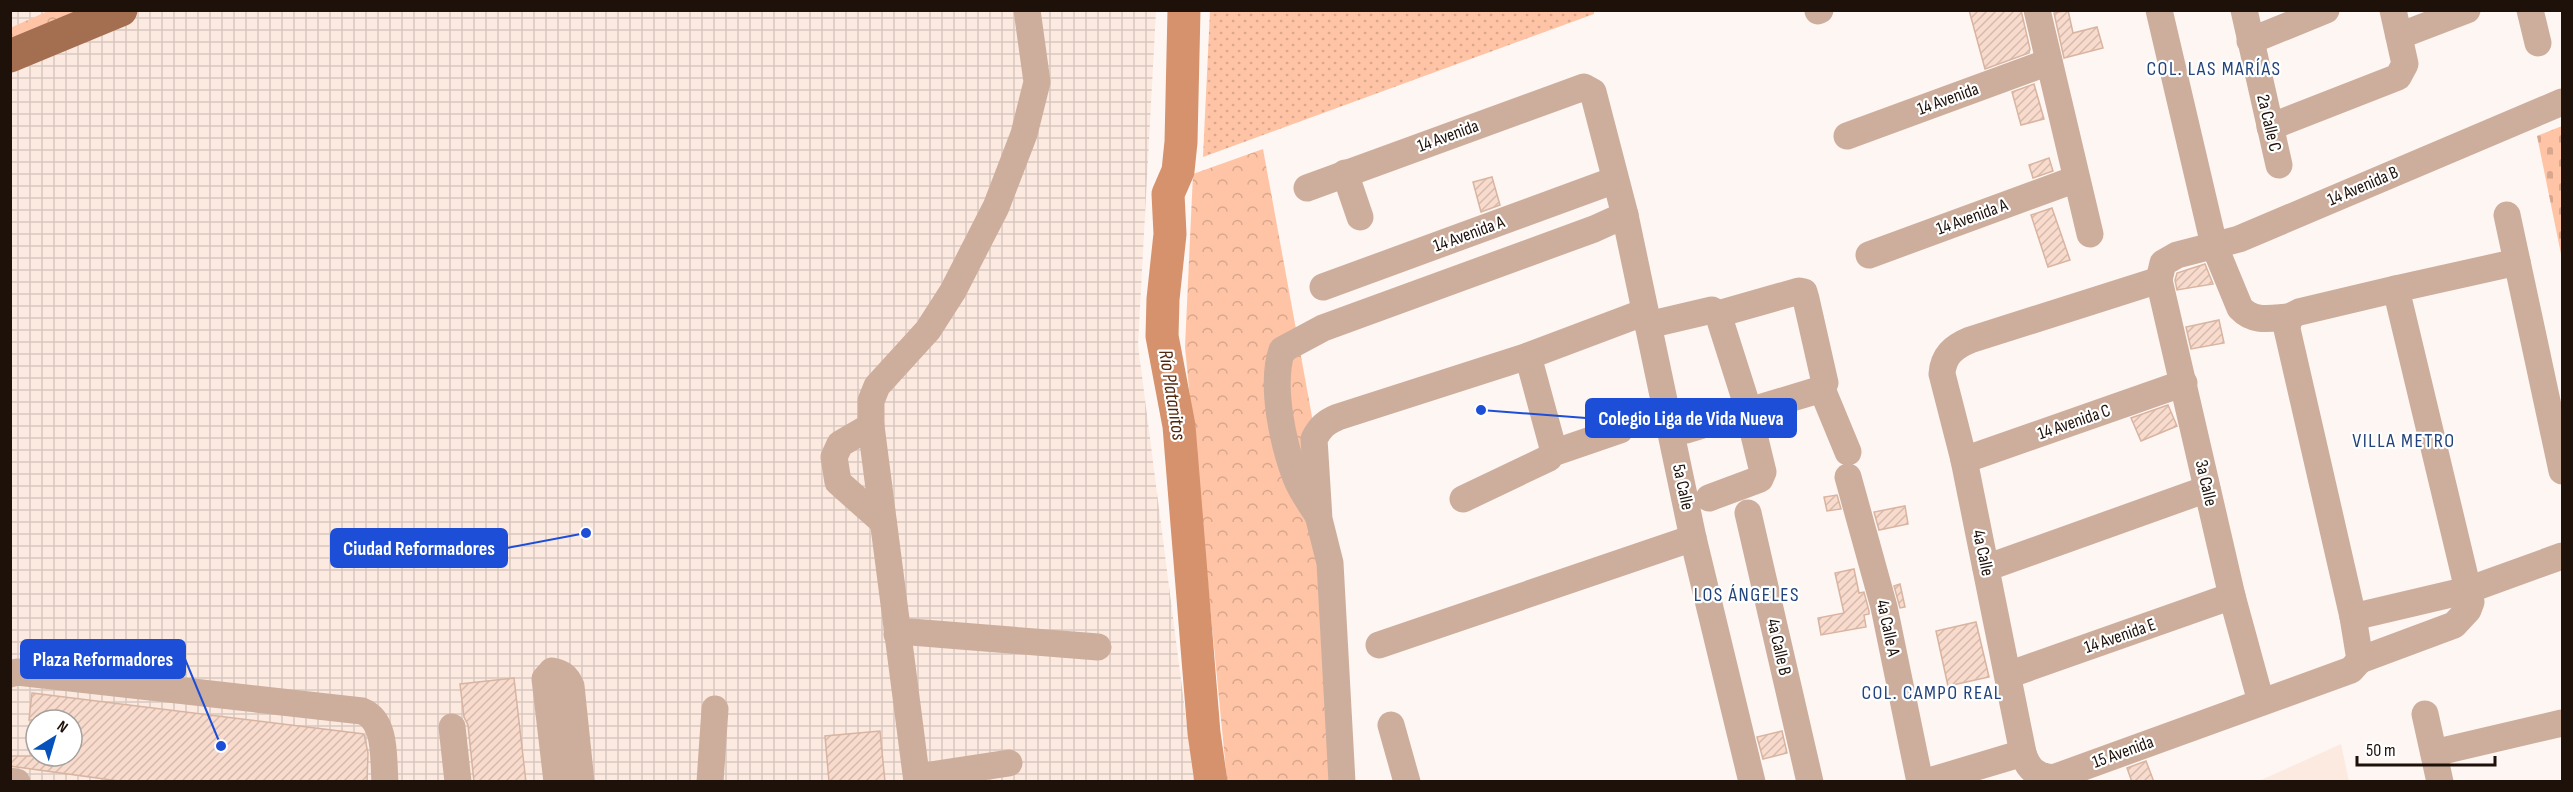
<svg xmlns="http://www.w3.org/2000/svg" width="2573" height="792" font-family="'Sofia Sans Condensed',sans-serif">
<defs>
<pattern id="industrial-grid" width="8" height="8" patternUnits="userSpaceOnUse" patternTransform="scale(1.5)"><rect width="8" height="8" fill="#fceae0"/><path d="M0 4h8M4 0v8" fill="none" stroke="#d8c8bf"/></pattern>
<pattern id="green-dots" width="8" height="8" patternUnits="userSpaceOnUse" patternTransform="scale(1.5)"><rect width="8" height="8" fill="#fec4a5"/><path d="M2 2h.1M6 6h.1" fill="none" stroke="#d9a78d" stroke-width="1.8" stroke-linecap="round"/></pattern>
<pattern id="forest-crowns" width="20" height="18" patternUnits="userSpaceOnUse" patternTransform="scale(1.5)"><rect width="20" height="18" fill="#fec4a5"/><path d="M2 6a3 3 0 1 1 6 0M12 15a3 3 0 1 1 6 0" fill="none" stroke="#d9a78d"/></pattern>
<pattern id="cemetery-stones" width="16" height="16" patternUnits="userSpaceOnUse" patternTransform="scale(1.5)"><rect width="16" height="16" fill="#fec4a5"/><path d="M2 7V4a2 2 0 0 1 4 0v3zM10 15v-3a2 2 0 0 1 4 0v3z" fill="#d9a78d"/></pattern>
<pattern id="building-hatch" width="6" height="6" patternUnits="userSpaceOnUse" patternTransform="scale(1.5)"><rect width="6" height="6" fill="#f8dbcc"/><path d="M-1 1l2-2M0 6l6-6M5 7l2-2" fill="none" stroke="#d4bbae"/></pattern>
</defs>
<rect width="100%" height="100%" fill="#fef6f2"/>
<path fill="#fceae0" d="M2341 744 2349 781H2259Z"/>
<path fill="url(#industrial-grid)" fill-rule="evenodd" d="M10 11H1156L1138 345 1194 781H11ZM36 720H72V756H36Z"/>
<path fill="url(#green-dots)" d="M1210 11 1594 10V14L1203 157Z"/>
<g fill="url(#forest-crowns)">
<path d="M48 11H82L11 40 10 28Z"/>
<path d="M1263 149 1341 575 1353 781H1227L1185 347 1193 174Z"/>
</g>
<path fill="url(#cemetery-stones)" d="M2562 126V259L2537 136Z"/>
<g fill="none" stroke-linecap="round" stroke-linejoin="round">
<path stroke="#d5926d" stroke-width="33" d="M1184 10 1181 142 1178 171 1168 194 1170 234 1163 299 1162 336 1179 426 1204 733 1211 782"/>
</g>
<g fill="url(#building-hatch)" stroke="#d8b4a1" stroke-width="1.5">
<path d="M1969 10H2021L2030 49 2029 53 1985 69Z"/>
<path d="M2068 10 2073 33 2097 27 2103 48 2064 58 2054 13Z"/>
<path d="M2034 84 2044 119 2021 125 2012 92Z"/>
<path d="M2049 158 2053 171 2033 178 2029 165Z"/>
<path d="M1492 177 1500 205 1481 212 1473 182Z"/>
<path d="M2052 208 2070 260 2048 267 2031 215Z"/>
<path d="M2205 264 2213 284 2177 290 2175 280 2177 273Z"/>
<path d="M2219 320 2224 343 2191 349 2186 327Z"/>
<path d="M2168 405 2177 426 2141 441 2131 418Z"/>
<path d="M1837 495 1841 509 1827 511 1824 497Z"/>
<path d="M1905 506 1908 524 1879 530 1874 512Z"/>
<path d="M1854 569 1859 593 1864 592 1869 611V614L1864 615 1866 627 1821 635 1818 618 1844 613 1835 573Z"/>
<path d="M1900 584 1905 607 1900 608 1894 586Z"/>
<path d="M1976 622 1989 677 1948 686 1936 631Z"/>
<path d="M514 678 526 782H474L468 725 464 717 460 684Z"/>
<path d="M32 693 364 734 368 753 367 782H126L10 766V756H72V720H29Z"/>
<path d="M880 731 885 782H829L825 736Z"/>
<path d="M1782 731 1787 753 1763 759 1757 737Z"/>
<path d="M2146 761 2154 782H2132L2127 768Z"/>
</g>
<g fill="none" stroke-linecap="round" stroke-linejoin="round">
<g stroke="#cdae9d" stroke-width="27">
<path d="M2037 10 2090 234"/>
<path d="M2159 10 2214 245 2240 308C2254 323 2271 318 2289 317"/>
<path d="M2244 10 2279 165"/>
<path d="M2530 10 2538 43"/>
<path d="M1818 11 1820 10"/>
<path d="M2399 36 2467 10"/>
<path d="M2250 41 2326 10"/>
<path d="M2270 127 2398 77 2405 64 2393 10"/>
<path d="M1847 136 2049 62"/>
<path d="M1345 173 1360 217"/>
<path d="M1307 188 1584 87 1593 92 1625 215 1693 538 1752 782"/>
<path d="M2507 215 2562 471"/>
<path d="M1869 255 2076 179"/>
<path d="M2159 280 1970 340C1953 347 1943 356 1942 374L1964 460 2023 753C2028 769 2036 776 2053 778L2351 670 2360 660 2353 617 2287 329 2289 317 2299 312 2396 289"/>
<path d="M1323 287 1615 180"/>
<path d="M1648 325 1712 310 1718 314 1799 291 1804 292 1806 299 1825 383 1822 389 1686 430"/>
<path d="M1822 389 1848 452"/>
<path d="M871 426 840 444 834 457 838 482 883 522"/>
<path d="M1553 453 1620 430"/>
<path d="M1964 460 2184 383"/>
<path d="M1848 477 1884 607 1920 782"/>
<path d="M1709 498 1760 479 1763 472 1746 402 1718 314"/>
<path d="M1463 499 1549 458 1553 448 1528 356"/>
<path d="M1748 513 1810 782"/>
<path d="M1317 514C1310 503 1301 491 1296 478 1283 444 1270 385 1282 350L1323 328 1594 229 1625 215"/>
<path d="M1986 568 2207 489"/>
<path d="M2353 617 2468 590 2562 556"/>
<path d="M897 634 911 632 1098 647"/>
<path d="M1379 645 1693 538"/>
<path d="M2360 660 2454 625 2468 610 2471 602 2396 289 2517 262"/>
<path d="M10 674 17 672 362 711C387 721 383 758 385 782"/>
<path d="M2008 675 2232 596"/>
<path d="M2261 702 2232 596 2159 280 2163 263 2177 255 2239 239 2562 102"/>
<path d="M2425 714 2440 782"/>
<path d="M1391 725 1407 782"/>
<path d="M452 727 458 782"/>
<path d="M2434 753 2562 723"/>
<path d="M917 777 1009 763"/>
<path d="M10 781 17 782"/>
<path d="M557 782 545 679 552 671C563 673 567 677 571 686L581 782"/>
<path d="M710 782 715 709"/>
<path d="M917 782 871 426V401L877 386 928 330 953 291 996 207 1024 134 1037 82 1027 10"/>
<path d="M1342 782 1330 563 1319 519 1314 439C1320 427 1326 422 1338 417L1528 356 1645 312"/>
<path d="M1926 782 2023 753"/>
</g>
<path stroke="#a46e50" stroke-width="33" d="M10 56 121 10"/>
</g>
<g text-anchor="middle" dominant-baseline="central" stroke-width="4.5" stroke-linejoin="round" paint-order="stroke">
<g font-size="18" fill="#1d110a" stroke="#fff">
<text transform="translate(1948 99) rotate(-20)">14 Avenida</text>
<text transform="translate(2269 123) rotate(77)">2a Calle C</text>
<text transform="translate(1448 136) rotate(-20)">14 Avenida</text>
<text transform="translate(2363 186) rotate(-23)">14 Avenida B</text>
<text transform="translate(1972 217) rotate(-20)">14 Avenida A</text>
<text transform="translate(1469 234) rotate(-20)">14 Avenida A</text>
<text transform="translate(2074 422) rotate(-19)">14 Avenida C</text>
<text transform="translate(2206 483) rotate(77)">3a Calle</text>
<text transform="translate(1683 487) rotate(78)">5a Calle</text>
<text transform="translate(1983 553) rotate(78)">4a Calle</text>
<text transform="translate(1888 628) rotate(78)">4a Calle A</text>
<text transform="translate(2120 636) rotate(-19)">14 Avenida E</text>
<text transform="translate(1779 647) rotate(77)">4a Calle B</text>
<text transform="translate(2123 752) rotate(-20)">15 Avenida</text>
</g>
<g font-size="20" letter-spacing="1.5" fill="#23447b" stroke="#fff">
<text x="2214" y="69">COL. LAS MARÍAS</text>
<text x="2404" y="441">VILLA METRO</text>
<text x="1747" y="595">LOS ÁNGELES</text>
<text x="1932" y="693">COL. CAMPO REAL</text>
</g>
<g font-size="20" font-style="italic" fill="#53270c" stroke="#fff">
<text transform="translate(1172 395) rotate(81)">Río Platanitos</text>
</g>
</g>
<path fill="none" stroke="#1d4ed8" stroke-width="2" d="M1481 410L1586 418M586 533L507 548M221 746L185 659"/>
<g fill="#1d4ed8" stroke="#fff" stroke-width="2">
<circle cx="1481" cy="410" r="6"/>
<circle cx="586" cy="533" r="6"/>
<circle cx="221" cy="746" r="6"/>
</g>
<g fill="#1d4ed8" stroke="#1d4ed8" stroke-width="2">
<rect x="1586" y="399" width="210" height="38" rx="6"/>
<rect x="331" y="529" width="176" height="38" rx="6"/>
<rect x="21" y="640" width="164" height="38" rx="6"/>
</g>
<g font-size="20" text-anchor="middle" font-weight="bold" fill="#fff">
<text x="1691" y="425">Colegio Liga de Vida Nueva</text>
<text x="419" y="555">Ciudad Reformadores</text>
<text x="103" y="666">Plaza Reformadores</text>
</g>
<rect width="2573" height="792" fill="none" stroke="#1d110a" stroke-width="24"/>
<g transform="translate(54 738) rotate(37)"><circle r="28" fill="#ffffff" stroke="#a5a09d" stroke-width="1.5"/>
<path d="M0-4.5L10 22L0 15L-10 22Z" fill="#0651bb"/>
<text y="-9" font-size="16" font-weight="bold" text-anchor="middle" fill="#1d110a">N</text>
</g>
<path d="M2357 756v9h138v-9" fill="none" stroke="#1d110a" stroke-width="3"/>
<text x="2366" y="756" font-size="18" fill="#1d110a" stroke="#ffffff" stroke-width="4.5" paint-order="stroke">50 m</text>
</svg>
